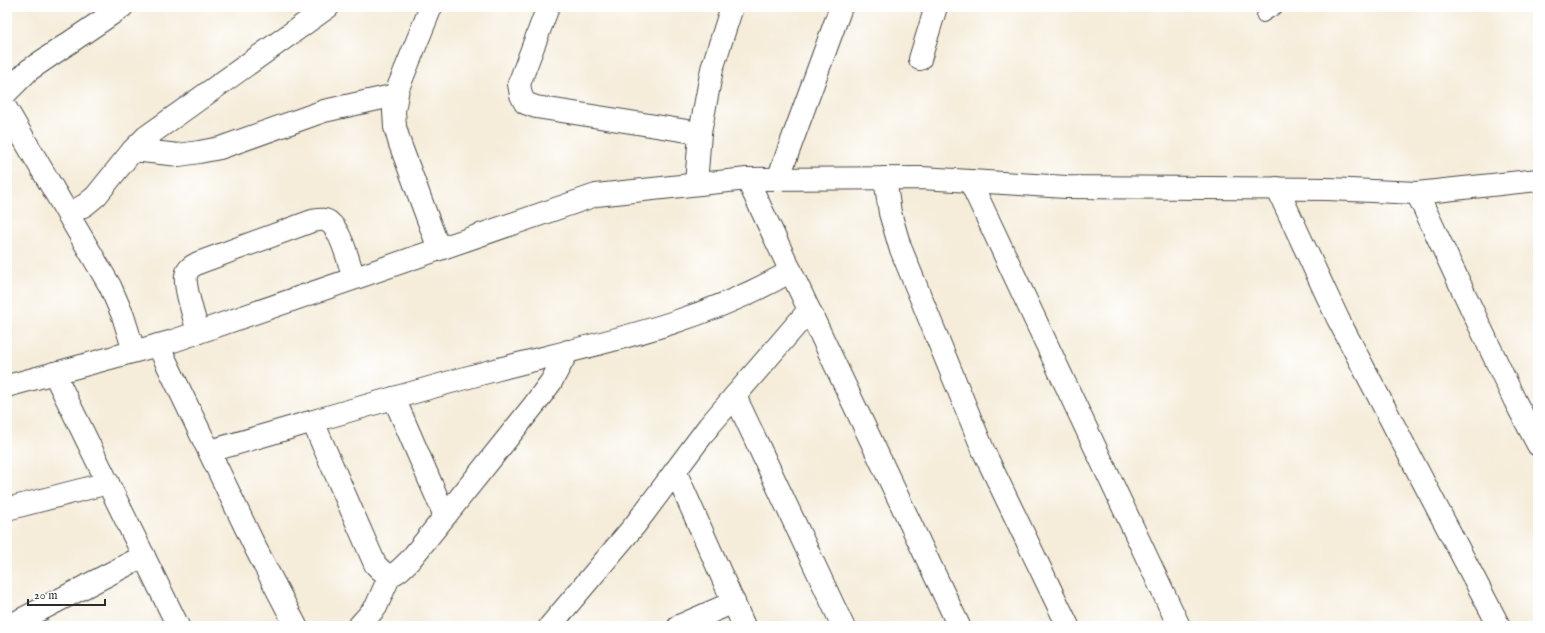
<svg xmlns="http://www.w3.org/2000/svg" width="1545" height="633" font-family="'IM FELL English',serif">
<rect width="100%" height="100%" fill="#fff"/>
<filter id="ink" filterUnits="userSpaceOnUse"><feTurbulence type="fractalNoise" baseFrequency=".025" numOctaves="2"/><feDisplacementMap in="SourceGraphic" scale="8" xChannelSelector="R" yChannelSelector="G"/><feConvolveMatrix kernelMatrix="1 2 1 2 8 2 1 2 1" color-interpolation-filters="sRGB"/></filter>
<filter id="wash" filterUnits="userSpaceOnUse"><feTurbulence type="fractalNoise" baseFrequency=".012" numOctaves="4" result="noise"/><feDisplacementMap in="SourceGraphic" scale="16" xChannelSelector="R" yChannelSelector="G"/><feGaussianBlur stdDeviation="0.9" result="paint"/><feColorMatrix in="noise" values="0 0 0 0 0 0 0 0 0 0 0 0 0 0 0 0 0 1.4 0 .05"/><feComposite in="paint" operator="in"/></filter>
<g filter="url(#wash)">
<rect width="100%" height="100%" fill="#f5ecd9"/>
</g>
<g filter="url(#ink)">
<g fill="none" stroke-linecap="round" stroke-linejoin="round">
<defs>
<path id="lane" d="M1263 16 1277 7"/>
<g id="street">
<path d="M431 7 398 88 394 111 395 127 400 144 439 249"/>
<path d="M548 7 519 84 521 95 525 103 536 107 700 133"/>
<path d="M920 59 936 7"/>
<path d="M7 92 29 70 122 7"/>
<path d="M7 110 110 286 123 316 134 351"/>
<path d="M133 150 179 155 199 152 220 148 324 111 396 95"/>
<path d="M885 178 890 213 900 247 984 452 1068 626"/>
<path d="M747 179 959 626"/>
<path d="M778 179 841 7"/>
<path d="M970 181 1179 626"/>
<path d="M696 184 700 133 712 69 732 7"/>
<path d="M1277 188 1338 319 1499 626"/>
<path d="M1417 193 1515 401 1538 445"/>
<path d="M68 214 85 205 96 196 133 150 146 137 328 7"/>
<path d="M198 332C195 320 184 287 186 276 187 269 192 266 198 263L312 221C318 220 325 218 330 223 342 232 349 264 354 278"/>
<path d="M158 345 256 549 296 626"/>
<path d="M54 373 178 626"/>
<path d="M735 396 843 626"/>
<path d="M394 398 445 516"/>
<path d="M313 422 375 564C390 582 396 574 410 560L534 405 551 382 568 351"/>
<path d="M210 451C305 424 400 395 495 370 595 344 701 324 791 271"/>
<path d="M675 471 744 626"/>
<path d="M7 509 108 483"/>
<path d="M9 626 144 556"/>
<path d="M359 626 376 607 390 575"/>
<path d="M550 626 635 525 709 426 809 310"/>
<path d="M679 626 734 602"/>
</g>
<path id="secondary" d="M7 386 173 341 596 195 747 179 922 178 1066 187 1328 189 1417 193 1538 180"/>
</defs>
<use href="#lane" stroke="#494845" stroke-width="14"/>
<use href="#street" stroke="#494845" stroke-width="24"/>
<use href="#secondary" stroke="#494845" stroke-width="24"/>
<use href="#lane" stroke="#fff" stroke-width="12"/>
<use href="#street" stroke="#fff" stroke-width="22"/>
<use href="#secondary" stroke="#fff" stroke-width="22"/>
</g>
</g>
<rect width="1545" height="633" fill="none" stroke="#fff" stroke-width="24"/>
<path d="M28 599v6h77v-6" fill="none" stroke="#2b2b2b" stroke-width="2"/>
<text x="34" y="599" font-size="12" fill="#2b2b2b" stroke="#ffffff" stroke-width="3" paint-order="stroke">20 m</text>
</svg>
